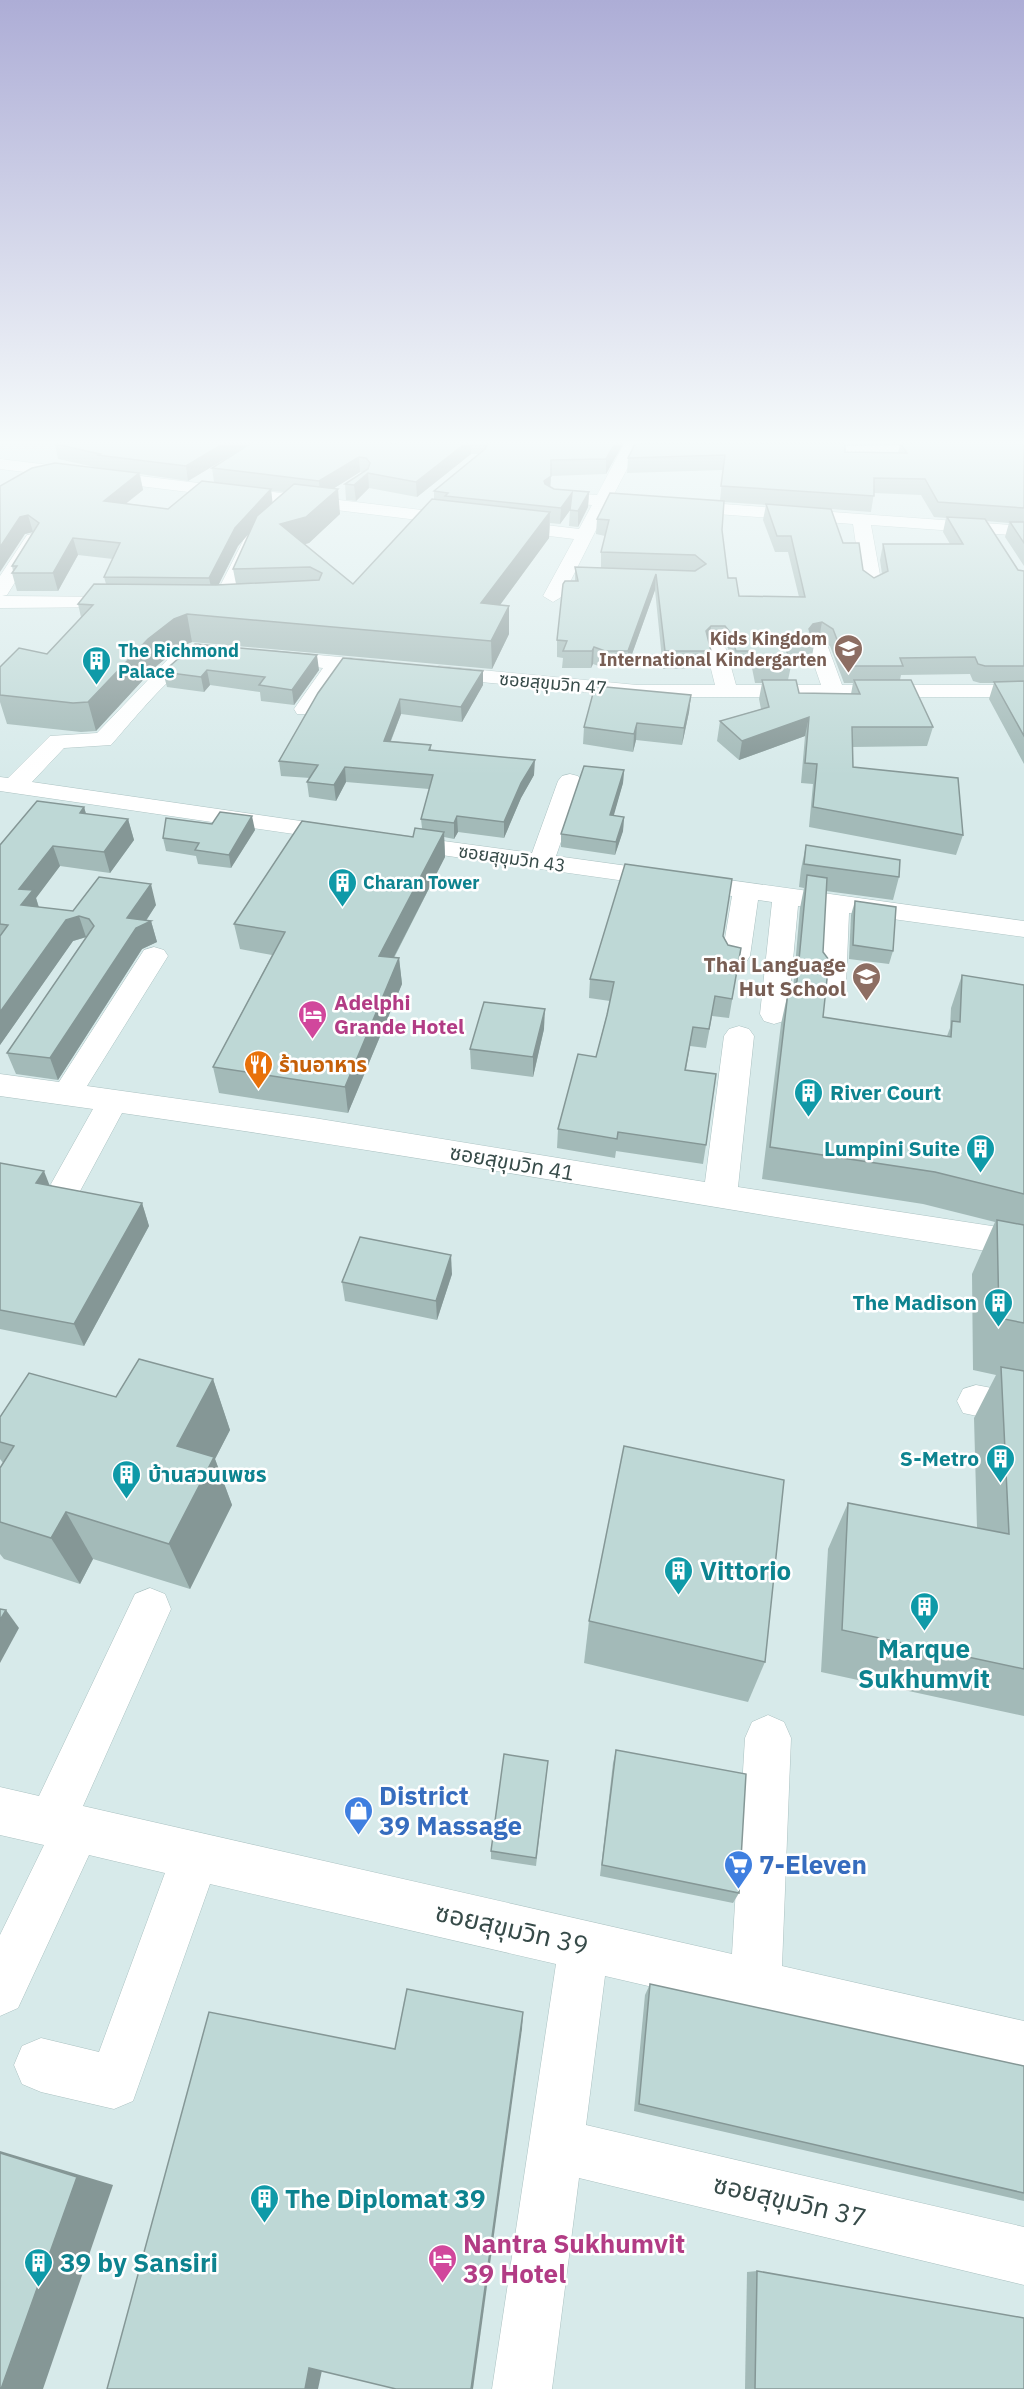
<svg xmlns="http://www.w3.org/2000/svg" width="1024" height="2389" font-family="'IBM Plex Sans','Noto Sans Thai',sans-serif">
<rect width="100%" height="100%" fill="#eaf6f6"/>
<rect fill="#d7eaea" x="0" y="442" width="1024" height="1947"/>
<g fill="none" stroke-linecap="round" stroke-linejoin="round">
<defs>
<g id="minor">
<path d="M625 442H641L613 496 1024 526V536L871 525 882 586 872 592 862 586 853 524 608 506 563 596 553 602 543 596 574 539 0 469V459L579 529 592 505 554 502 546 497 554 492 597 495Z"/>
<path d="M1024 445V455L801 456 793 451 801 446Z"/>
<path d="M254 532 263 537 228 608H190L187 604 190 600 214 598 245 537Z"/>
<path d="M33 534 42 539 7 595 2 596 124 597 131 599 134 603 131 607 0 608V576L27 535Z"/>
<path d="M818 641 825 643 828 647 842 685H1024V697H637L439 678 432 676 429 672 432 668 439 666 637 685H715L706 649 709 645H723L726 649 736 685H821L808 647 811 643Z"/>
<path d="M199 644 206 646 209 650C205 656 180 669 172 678 150 699 131 722 111 745L64 748 32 782 342 827 351 829 354 834 351 839 342 841 0 791V777L8 778 50 736 97 733 170 657 183 649Z"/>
<path d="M274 651 384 661 391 663 394 667 391 671 384 673 343 670 313 714H297L294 709 323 668 267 661 264 657 267 653Z"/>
<path d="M570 774 578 776 582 781 556 856 1024 921V937L849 913 846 985 842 991 832 994 822 991 818 985 822 909 798 906 788 1014 784 1021 774 1024 764 1021 760 1014 772 902 758 900 750 956 746 962 736 965 726 962 722 956 732 896 399 849 390 847 387 842 390 837 399 835 532 853 558 781 562 776Z"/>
<path d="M154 947 164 950 168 956 87 1086 314 1118 705 1182 724 1036 729 1029 739 1026 749 1029 754 1036 738 1187 1024 1231V1257C723 1210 423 1156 122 1113L79 1193 67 1196 55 1193 51 1184 93 1109 0 1096V1074L59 1082 144 950Z"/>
<path d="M976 1385 1024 1394V1426L963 1413 957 1401 963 1389Z"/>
<path d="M150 1588 165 1594 171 1609 83 1806 732 1954 745 1738 752 1722 768 1715 784 1722 791 1738 782 1966 1024 2021V2073L605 1976 586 2125 1024 2227V2285L579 2178 552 2389H492L556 1964 210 1884 133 2101 114 2109 41 2092 22 2084 14 2065 22 2046 41 2038 99 2052 165 1873 89 1855 18 2008 0 2016V1935L44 1845 0 1835V1787L39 1796 135 1594Z"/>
</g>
</defs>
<use href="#minor" stroke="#abc2c2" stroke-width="1"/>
<use href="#minor" fill="#fff" fill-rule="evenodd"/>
</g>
<g fill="#a3bab8" fill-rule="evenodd">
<path d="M400 442H624L606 474 551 476 550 487 554 489 589 492 588 507 578 527 569 526 570 510 560 524 550 523 549 538 500 605 509 606V634L492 669 192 642 180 647 154 668 96 731 81 732 7 724 0 702V667L47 654 81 617 78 604 106 584 104 577 113 559 78 555 58 591H17L12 573 13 571 12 566 33 532 25 534 0 486 99 468 58 459 55 444H397ZM243 448 212 468 214 482 168 509 125 503 143 490 140 474 188 481ZM471 454H479L434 491V500L353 584 305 544 309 543 340 514 334 488 360 472H363L345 484 346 500 356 501 369 488 417 497ZM271 491 284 492 272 503ZM250 532 233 569 236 584 218 585 238 546Z"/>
<path d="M641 442H844L845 452 898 453 900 443H889L888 442H1024V566L1005 537 1009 523 986 521 1018 570 1024 571V764L989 699 994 683H980L973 681 970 674 901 675 900 680 933 727 927 746 852 747 853 767 963 835 956 855 809 827 813 784 801 783 805 736 739 760 717 741 720 721 761 709 759 699 762 683H755L752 668H734L728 648 723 643H709L711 651 708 668 663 669 655 590 627 668H604L593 664 591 668H562L563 658 557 657V640L575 581V567L601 568V552L605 536 596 534 597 519 720 501 723 470 627 473 628 458 642 444ZM874 493 921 495 934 517 946 518 943 532 950 544H883L880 560 882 574 874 578 863 570 843 543 831 509 871 512ZM724 502 766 505 763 520 775 552H788L799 597 739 596 728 578 722 530ZM819 639 830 646 844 683H853L851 694 799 693 788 680 791 666 790 662H811L814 645 813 640Z"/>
<path d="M195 644 319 670 294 705 261 701 260 692 210 685 204 692 167 687 163 672Z"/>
<path d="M483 685 462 722 401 714 391 741 431 745V750L534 775 521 798 504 838 458 832 454 839 444 837 445 857 394 958H399L402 984 348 1113 219 1093 213 1067 272 955 240 949 234 924 413 837 422 828 421 819 429 789 346 782 336 801 309 797 307 782 310 778 281 776 279 761 318 693Z"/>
<path d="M691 695 689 712 682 745 636 740 633 752 583 744 584 727Z"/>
<path d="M624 770 623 783 613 816 624 817 623 831 615 855 561 847V834Z"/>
<path d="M84 807 86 814 128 819 134 840 110 873 60 866 36 898 39 907 73 911 156 905 146 921H151L157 942 142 949 58 1080 16 1074 7 1053 87 937 73 941 0 1045V845Z"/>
<path d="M255 830 231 868 198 864 196 856 166 851 163 838Z"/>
<path d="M806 845 899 877 893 900 826 891 823 952V1017L947 1036 950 1028 951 1008 962 975 1024 985V1716L821 1672 828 1549 848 1503 977 1528 974 1418 996 1375 973 1370 972 1274 995 1222 923 1204 762 1179 781 1024 788 992 793 990 800 908 804 888 799 887 801 869Z"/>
<path d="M855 901 893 951 889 964 849 959 851 915Z"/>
<path d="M723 937 728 945 741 948 729 1018 712 1016 706 1048 690 1046 686 1070 706 1145 703 1164 616 1151 615 1158 557 1148 558 1129 596 1057 610 1001 589 998 590 979Z"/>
<path d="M544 1029 533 1077 471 1069 470 1049Z"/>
<path d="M0 1163 50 1186 142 1203 149 1226 84 1346 0 1329Z"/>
<path d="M452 1274 437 1320 345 1301 342 1282Z"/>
<path d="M213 1379 230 1430 215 1459 232 1505 190 1589 93 1559 80 1584 4 1559 0 1554V1468L3 1463 0 1459V1417Z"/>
<path d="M589 1621 765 1662 748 1702 584 1663Z"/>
<path d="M616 1750 739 1893 733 1903 600 1876 613 1763Z"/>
<path d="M548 1761 536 1866 491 1859V1851Z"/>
<path d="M650 1984 1024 2066V2201L634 2111 645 1995Z"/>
<path d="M757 2271 1024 2389H745L747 2272Z"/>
</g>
<g fill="#859796">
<path d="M226 442H253L188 481 186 466Z"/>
<path d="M467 442H470L471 454 417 497 416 482Z"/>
<path d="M616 442H624L606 474V459Z"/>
<path d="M359 457 360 472 320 497 319 481Z"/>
<path d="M139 473 143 490 108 518 104 501Z"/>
<path d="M368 473 369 488 356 501 354 485Z"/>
<path d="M551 476 550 492 544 496V481Z"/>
<path d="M271 489 273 506 238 546 213 596 209 578 235 528Z"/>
<path d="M338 489 340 514 309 543 283 550 280 524Z"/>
<path d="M589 492 588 507 578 527V511Z"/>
<path d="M572 493 571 509 560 524 561 508Z"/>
<path d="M550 512 549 538 481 631V603Z"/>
<path d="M28 515 33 532 25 534 0 572V547L20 517Z"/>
<path d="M73 538 78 555 58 591 53 573Z"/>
<path d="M656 574 655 590 627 668 628 651Z"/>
<path d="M509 606V634L492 669 491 641Z"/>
<path d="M187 614 192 642 180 647 154 668 96 731 88 702 148 639 174 619Z"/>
<path d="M822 622 819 639 810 641 806 646 809 629 813 624Z"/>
<path d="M711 626 709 643 706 631Z"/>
<path d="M594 647 593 664 591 668 592 651Z"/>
<path d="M317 655 319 670 294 705 292 690Z"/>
<path d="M207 670 210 685 204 692 201 677Z"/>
<path d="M483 671V685L462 722 461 707Z"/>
<path d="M691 695 689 712 682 745 684 728Z"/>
<path d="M400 699 401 714 385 755 384 741Z"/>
<path d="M809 717 805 736 739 760 742 741Z"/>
<path d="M637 723 636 740 633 752 634 734Z"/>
<path d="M535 760 534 775 521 798 504 838V822L521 783Z"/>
<path d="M345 767 346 782 336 801 334 785Z"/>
<path d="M624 770 623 783 610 829V815Z"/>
<path d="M84 807 90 828 80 813Z"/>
<path d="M252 816 255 830 231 868 229 855Z"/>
<path d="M457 816 458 832 454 839V823Z"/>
<path d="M624 817 623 831 615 855 616 842Z"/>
<path d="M128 819 134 840 110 873 104 852Z"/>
<path d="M444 832 445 857 381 982 379 956Z"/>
<path d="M53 846 60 866 36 898 40 912 21 905 19 889Z"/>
<path d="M151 884 156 905 143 925 151 921 157 942 142 949 58 1080 50 1058 127 918Z"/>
<path d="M79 916 86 937 73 941 0 1045V1012L66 920Z"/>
<path d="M399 958 402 984 348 1113 345 1087Z"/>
<path d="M545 1009 544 1029 533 1077V1057Z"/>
<path d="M44 1171 53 1194 36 1183Z"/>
<path d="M142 1203 149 1226 84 1346 74 1324Z"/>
<path d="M451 1255 452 1274 437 1320 436 1301Z"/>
<path d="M213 1379 230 1430 215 1459 232 1505 190 1589 169 1544 177 1446Z"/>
<path d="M66 1512 93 1559 80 1584 51 1538Z"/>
<path d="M6 1610 19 1628 0 1663V1620Z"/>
<path d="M523 2012 522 2029 473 2389H471Z"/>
<path d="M0 2151 113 2185 43 2389H1Z"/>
<path d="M324 2361 318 2389H305L309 2368Z"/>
</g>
<g fill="#bed8d6" stroke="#859796" stroke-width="1.5">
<path d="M59 442H226L186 466 97 455 100 454 55 444Z"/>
<path d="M253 442H383L397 444 400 442H467L416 482 368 473 354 485 345 484 368 469 370 463 366 458 359 457 319 481 212 468Z"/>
<path d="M487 442H616L606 459 551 460V476L544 481 545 484 554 489 589 492 578 511 570 510 572 493 561 508 445 496 448 493 434 491 485 449 488 443Z"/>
<path d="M1024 442V508L938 502 925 479 874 478V496L721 486 725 455 628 458 635 444 845 443V452L907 453 900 443Z"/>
<path d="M55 463 139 473 104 501 168 509 202 481 271 489 235 528 209 578 104 577 120 543 73 538 53 573H12L17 566H12L39 523 28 515 20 517 0 547V486L32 468Z"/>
<path d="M294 484 338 489 306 517 280 524 353 584 432 499 550 512 481 603 509 606 491 641 187 614 174 619 148 639 88 702 73 703 0 695V667L19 648 47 654 93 605 78 604 94 584 216 585 319 580 322 573 310 567 233 569 257 516Z"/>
<path d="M610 493 724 501 722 530 728 578H736L739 596 805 597 791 536H777L766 504 831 509 843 543H859L863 570 874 578 888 571 883 544H963L947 517 985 519 1018 570 1024 571V666H985L978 664 975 657 900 658 903 666H847L833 629 822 622 813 624 809 629 814 645H785L791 666H758L754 651H736L730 632 725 626H711L706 631 711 651H665L656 574 628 651H605L594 647 592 651H563L567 641 557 640 563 584 565 581H578L575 567 695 571 706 564 695 555 601 552 609 520 597 519Z"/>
<path d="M1010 522H1024V543Z"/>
<path d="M195 644 317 655 292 690 259 685 265 677 207 670 201 677 163 672Z"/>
<path d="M343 658 483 671 461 707 400 699 384 741 431 745 429 750 535 760 521 783 504 822 457 816 454 823 421 819 433 775 345 767 334 785 307 782 318 765 279 761 318 693Z"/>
<path d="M762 680H796L799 693 860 694 854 680H911L933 727H852L853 767 958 778 963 835 813 807 817 764 805 763 809 717 742 741 720 721 769 707Z"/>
<path d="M1024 681V736L994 682Z"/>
<path d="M595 686 691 695 684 728 637 723 634 734 584 727Z"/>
<path d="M584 766 624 770 610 815 624 817 616 842 561 834Z"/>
<path d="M37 801 84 807 80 813 128 819 104 852 53 846 19 889 33 890 21 905 73 911 99 877 151 884 127 918 151 921 136 928 50 1058 7 1053 94 926 89 919 79 916 66 920 0 1012V936L8 925 0 924V845Z"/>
<path d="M220 812 252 816 229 855 195 850 199 843 163 838 166 818 212 824Z"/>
<path d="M302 821 413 837 415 828 444 832 379 956 399 958 345 1087 213 1067 285 932 234 924Z"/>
<path d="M806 845 900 860 899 877 804 864Z"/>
<path d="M625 864 732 879 723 936 728 945 741 948 732 999 715 996 709 1029 693 1027 685 1070 716 1074 706 1145 618 1132 617 1139 558 1129 578 1054 596 1057 607 1015 614 982 590 979Z"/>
<path d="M807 875 827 878 823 952 829 960 823 1017 951 1037 952 1021 960 1022 962 975 1024 985V1194L935 1172 770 1147 788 992 793 989 797 981Z"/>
<path d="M855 901 896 907 893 951 853 945Z"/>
<path d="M484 1002 545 1009 533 1057 470 1049Z"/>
<path d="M0 1163 44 1171 36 1183 142 1203 74 1324 0 1310Z"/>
<path d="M997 1220 1024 1225V1323L999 1318Z"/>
<path d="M360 1237 451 1255 436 1301 342 1282Z"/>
<path d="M139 1359 213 1379 177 1446 214 1457 169 1544 66 1512 51 1538 0 1522V1468L14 1446 0 1442V1417L29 1373 116 1397Z"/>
<path d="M1001 1367 1024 1371V1669L842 1630 848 1503 1009 1534Z"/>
<path d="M624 1446 784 1480 765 1662 589 1621Z"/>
<path d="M0 1609 6 1610 0 1620Z"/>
<path d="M616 1750 746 1774 739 1893 602 1865Z"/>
<path d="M504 1754 548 1761 536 1858 491 1851Z"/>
<path d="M650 1984 1024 2066V2193L639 2104Z"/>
<path d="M407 1989 523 2012 471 2389H396L309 2368 305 2389H107L209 2012 395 2049Z"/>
<path d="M0 2153 77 2177 1 2389H0Z"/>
<path d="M757 2271 1024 2318V2389H755Z"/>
</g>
<linearGradient id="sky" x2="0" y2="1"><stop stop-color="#adadd6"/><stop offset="0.57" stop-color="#f6fbfb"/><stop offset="1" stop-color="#f6fbfb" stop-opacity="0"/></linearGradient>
<rect width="1024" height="776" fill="url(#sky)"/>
<defs>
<symbol id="school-pin" viewBox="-11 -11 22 30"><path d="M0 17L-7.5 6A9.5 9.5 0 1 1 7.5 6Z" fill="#8d6e63" stroke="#fff"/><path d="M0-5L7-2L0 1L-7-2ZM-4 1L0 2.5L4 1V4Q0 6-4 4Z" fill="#fff"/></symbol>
<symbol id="building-pin" viewBox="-11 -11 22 30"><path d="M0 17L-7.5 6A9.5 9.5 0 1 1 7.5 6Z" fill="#0f9aa8" stroke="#fff"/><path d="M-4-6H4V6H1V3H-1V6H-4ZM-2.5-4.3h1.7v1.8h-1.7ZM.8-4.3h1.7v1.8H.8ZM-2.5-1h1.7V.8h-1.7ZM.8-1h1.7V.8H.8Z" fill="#fff"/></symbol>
<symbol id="hotel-pin" viewBox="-11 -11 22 30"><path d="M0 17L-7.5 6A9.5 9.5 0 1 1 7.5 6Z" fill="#d1479c" stroke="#fff"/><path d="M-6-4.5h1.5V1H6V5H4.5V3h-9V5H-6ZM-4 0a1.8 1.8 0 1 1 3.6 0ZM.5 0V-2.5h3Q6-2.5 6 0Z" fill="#fff"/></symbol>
<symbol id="restaurant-pin" viewBox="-11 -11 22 30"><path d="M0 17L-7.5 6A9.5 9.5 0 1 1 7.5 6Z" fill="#e8710a" stroke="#fff"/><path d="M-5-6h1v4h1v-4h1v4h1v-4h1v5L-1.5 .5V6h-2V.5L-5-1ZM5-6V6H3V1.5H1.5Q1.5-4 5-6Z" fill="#fff"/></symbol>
<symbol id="shop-pin" viewBox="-11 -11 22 30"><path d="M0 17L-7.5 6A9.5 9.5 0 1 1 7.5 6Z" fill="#3f7fe0" stroke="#fff"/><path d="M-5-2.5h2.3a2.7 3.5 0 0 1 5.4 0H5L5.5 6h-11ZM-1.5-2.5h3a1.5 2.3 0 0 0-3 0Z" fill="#fff"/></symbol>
<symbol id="supermarket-pin" viewBox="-11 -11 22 30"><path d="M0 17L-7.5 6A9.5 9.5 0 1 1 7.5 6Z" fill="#3f7fe0" stroke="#fff"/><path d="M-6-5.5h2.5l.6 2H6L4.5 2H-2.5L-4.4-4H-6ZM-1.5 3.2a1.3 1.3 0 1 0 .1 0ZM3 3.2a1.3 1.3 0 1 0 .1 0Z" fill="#fff"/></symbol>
</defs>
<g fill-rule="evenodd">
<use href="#school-pin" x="832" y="632" width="33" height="45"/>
<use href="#building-pin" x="80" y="644" width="33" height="45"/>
<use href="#building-pin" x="326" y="866" width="33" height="45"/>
<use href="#school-pin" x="850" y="960" width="33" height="45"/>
<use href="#hotel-pin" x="296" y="998" width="33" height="45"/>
<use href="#restaurant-pin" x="242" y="1048" width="33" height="45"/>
<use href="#building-pin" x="792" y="1076" width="33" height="45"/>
<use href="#building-pin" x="964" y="1132" width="33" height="45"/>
<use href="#building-pin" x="982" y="1286" width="33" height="45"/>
<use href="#building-pin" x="984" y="1442" width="33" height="45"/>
<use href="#building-pin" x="110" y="1458" width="33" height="45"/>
<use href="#building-pin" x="662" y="1554" width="33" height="45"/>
<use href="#building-pin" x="908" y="1590" width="33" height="45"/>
<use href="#shop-pin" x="342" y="1794" width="33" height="45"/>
<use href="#supermarket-pin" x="722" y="1848" width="33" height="45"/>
<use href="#building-pin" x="248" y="2182" width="33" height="45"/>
<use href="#hotel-pin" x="426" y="2242" width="33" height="45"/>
<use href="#building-pin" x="22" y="2246" width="33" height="45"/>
</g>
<g text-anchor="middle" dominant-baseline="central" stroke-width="5" stroke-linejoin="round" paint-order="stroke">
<g font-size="18" font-weight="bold" fill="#785e54" stroke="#fff" text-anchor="end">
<text x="827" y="638">Kids Kingdom<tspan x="827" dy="21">International Kindergarten</tspan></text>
</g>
<g font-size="18" font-weight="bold" fill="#0d838f" stroke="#fff" text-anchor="start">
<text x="118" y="650">The Richmond<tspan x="118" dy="21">Palace</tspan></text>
<text x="363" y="882">Charan Tower</text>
</g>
<g font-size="18" fill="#374b49" stroke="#fff">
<text transform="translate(553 683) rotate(5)">ซอยสุขุมวิท 47</text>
<text transform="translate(512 858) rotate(8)">ซอยสุขุมวิท 43</text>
</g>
<g font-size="21" font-weight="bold" fill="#785e54" stroke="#fff" text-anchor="end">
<text x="846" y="964">Thai Language<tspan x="846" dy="24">Hut School</tspan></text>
</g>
<g font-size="21" font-weight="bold" fill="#b23c85" stroke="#fff" text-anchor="start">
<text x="334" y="1002">Adelphi<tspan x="334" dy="24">Grande Hotel</tspan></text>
</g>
<g font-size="21" font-weight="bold" fill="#c56008" stroke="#fff" text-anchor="start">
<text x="279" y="1064">ร้านอาหาร</text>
</g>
<g font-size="21" font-weight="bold" fill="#0d838f" stroke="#fff" text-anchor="end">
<text x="830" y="1092" text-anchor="start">River Court</text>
<text x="960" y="1148">Lumpini Suite</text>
<text x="977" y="1302">The Madison</text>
<text x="979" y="1458">S-Metro</text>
<text x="148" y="1474" text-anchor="start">บ้านสวนเพชร</text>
</g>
<g font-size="21" fill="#374b49" stroke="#fff">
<text transform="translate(512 1162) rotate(10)">ซอยสุขุมวิท 41</text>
</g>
<g font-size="26" font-weight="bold" fill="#0d838f" stroke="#fff" text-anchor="start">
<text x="700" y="1570">Vittorio</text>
<text x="924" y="1648" text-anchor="middle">Marque<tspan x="924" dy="30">Sukhumvit</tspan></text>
<text x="285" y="2198">The Diplomat 39</text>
<text x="60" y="2262">39 by Sansiri</text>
</g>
<g font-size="26" font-weight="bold" fill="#366cbe" stroke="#fff" text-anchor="start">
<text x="379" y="1795">District<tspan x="379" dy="30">39 Massage</tspan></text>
<text x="759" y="1864">7-Eleven</text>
</g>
<g font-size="26" fill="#374b49" stroke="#fff">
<text transform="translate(512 1928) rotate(13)">ซอยสุขุมวิท 39</text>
<text transform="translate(790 2200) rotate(13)">ซอยสุขุมวิท 37</text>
</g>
<g font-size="26" font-weight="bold" fill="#b23c85" stroke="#fff" text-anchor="start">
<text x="463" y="2243">Nantra Sukhumvit<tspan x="463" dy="30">39 Hotel</tspan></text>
</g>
</g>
</svg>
